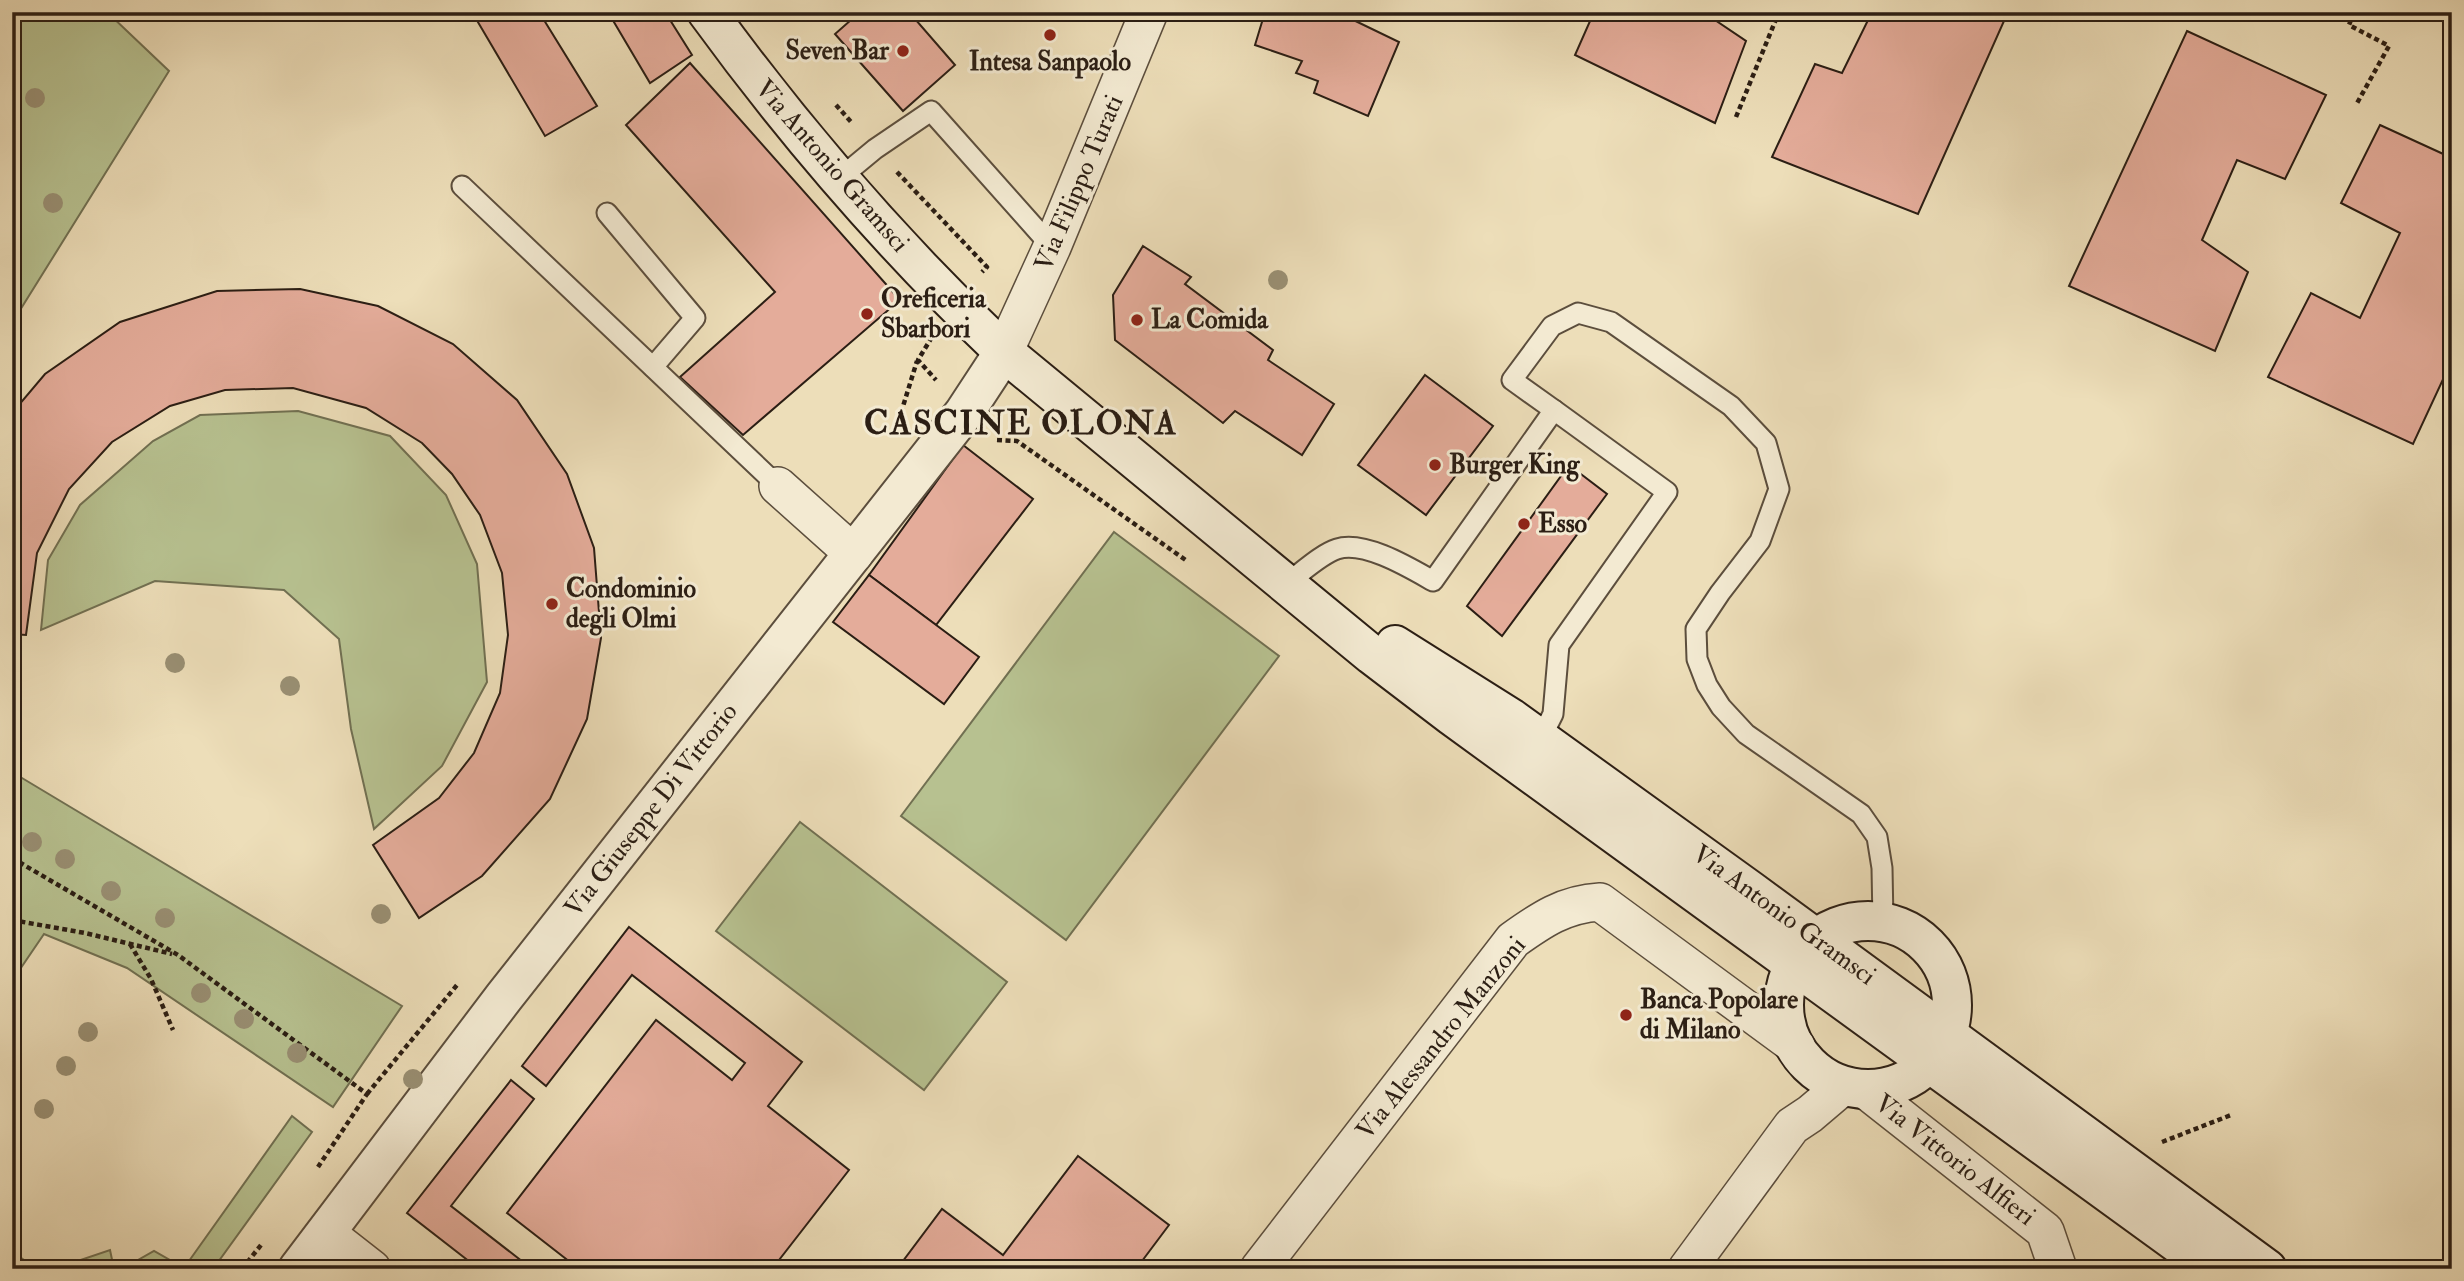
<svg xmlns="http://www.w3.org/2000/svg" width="2464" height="1281" font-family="'IM FELL Double Pica',serif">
<rect width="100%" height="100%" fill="#eddeb9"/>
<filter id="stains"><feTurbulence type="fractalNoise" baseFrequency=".00286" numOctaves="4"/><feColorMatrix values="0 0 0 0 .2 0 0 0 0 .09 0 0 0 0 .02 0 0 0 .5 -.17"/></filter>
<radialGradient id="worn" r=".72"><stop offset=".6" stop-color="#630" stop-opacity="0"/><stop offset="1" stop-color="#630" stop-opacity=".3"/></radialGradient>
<g fill="#b7c190" stroke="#717052" stroke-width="2">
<path d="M12 12H107L169 71 12 323Z"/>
<path d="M298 411 390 436 446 495 477 564 487 682 442 766 374 829 351 729 339 639 284 590 155 581 41 630 48 560 80 505 153 441 200 415Z"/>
<path d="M1114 532 1279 656 1066 940 901 816Z"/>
<path d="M12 772 402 1006 333 1107 127 968 44 934 12 981Z"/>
<path d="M800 822 1007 982 924 1090 716 931Z"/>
<path d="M292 1116 312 1132 213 1269H132L131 1264 154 1251 184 1268Z"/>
<path d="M110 1250 114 1269H54Z"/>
<path d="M12 1251 36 1269H12Z"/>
</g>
<g fill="#e4ac9a" stroke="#2b1e14" stroke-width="2">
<path d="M472 12H539L597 106 545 136Z"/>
<path d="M608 12H665L692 55 650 83Z"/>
<path d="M860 12H909L955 65 903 111 835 34Z"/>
<path d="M1265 12H1341V14L1399 42 1368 116 1314 93 1318 81 1296 73 1302 61 1255 45Z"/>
<path d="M1594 12H1703L1746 41 1715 123 1575 55Z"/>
<path d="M1872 12H2008L1918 214 1772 157 1815 64 1842 73Z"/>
<path d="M2187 31 2326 95 2285 179 2237 160 2202 240 2248 272 2215 351 2069 286Z"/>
<path d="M690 63 900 300 743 435 680 377 775 292 626 125Z"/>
<path d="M2380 125 2452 158V360L2413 444 2268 377 2311 293 2360 318 2400 233 2341 203Z"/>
<path d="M1143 246 1191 277 1185 284 1273 350 1268 360 1334 404 1302 455 1235 411 1223 423 1115 340 1113 295Z"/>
<path d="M300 289 378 306 453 344 517 400 567 474 594 548 601 638 587 719 550 799 482 876 419 918 373 845 439 798 474 753 500 693 508 635 502 573 480 515 452 474 422 443 366 408 293 388 225 390 170 406 112 442 69 489 37 553 26 635 12 634V413L45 374 120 322 217 291Z"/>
<path d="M1425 375 1493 426 1426 515 1358 465Z"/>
<path d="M963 445 1033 499 936 625 869 575Z"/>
<path d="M1569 465 1607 494 1502 636 1467 606Z"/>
<path d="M869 575 979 657 944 704 833 622Z"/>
<path d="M629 927 802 1062 768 1106 849 1170 772 1269H579L507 1213 656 1020 732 1080 745 1063 632 975 546 1086 522 1066Z"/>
<path d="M511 1080 534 1099 451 1206 532 1269H479L407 1213Z"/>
<path d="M1078 1156 1169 1225 1136 1269H1100L1089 1261 1083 1269H897L942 1209 1003 1255Z"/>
</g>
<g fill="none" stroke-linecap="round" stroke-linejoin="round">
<defs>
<g id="service">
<path d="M840 178 875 149 931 111 1052 247"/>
<path d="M462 186 778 486"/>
<path d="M607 213 695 318 653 367"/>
<path d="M1554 410 1512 380 1552 326 1578 313 1611 322 1731 406 1766 443 1779 489 1760 541 1720 593 1696 629 1697 659 1707 685 1721 707 1746 734 1861 814 1877 837 1882 868 1883 922"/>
<path d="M1287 583C1300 574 1321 554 1337 549 1364 540 1410 568 1433 581L1554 410 1667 492 1559 645 1553 714 1537 746"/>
</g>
<g id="minor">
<path d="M1004 352 1052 247 1149 12"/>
<path d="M778 486 854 554"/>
<path d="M1866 1090 2045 1231 2058 1269"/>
<path d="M326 1233 372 1269"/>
<path d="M1259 1269 1513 940C1541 920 1564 904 1600 902L1796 1046"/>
<path d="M1687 1269 1792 1126 1810 1114 1843 1086"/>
</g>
<path id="tertiary" d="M298 1269 504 997 964 413 1004 352"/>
<g id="secondary">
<path d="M707 12C795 133 896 249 1004 352L1372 655 1452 716 2213 1269"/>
<path d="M1395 645 1511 718 1751 891 2267 1269"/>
<circle cx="1868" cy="1005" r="84"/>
</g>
</defs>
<use href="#service" stroke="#5c4e3d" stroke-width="23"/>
<use href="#minor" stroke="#5c4e3d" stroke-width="40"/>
<use href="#tertiary" stroke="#5c4e3d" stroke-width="42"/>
<use href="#secondary" stroke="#2b1e14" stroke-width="42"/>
<g stroke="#2b1e14" stroke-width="4.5" stroke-dasharray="5 3.5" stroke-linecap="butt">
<path d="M2354 12 2349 25 2389 46 2356 105"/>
<path d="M2148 16 2149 12"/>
<path d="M836 105 853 124"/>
<path d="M1736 117 1779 12"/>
<path d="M897 172 987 267 982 272"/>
<path d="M932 337 918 360 936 380"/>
<path d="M896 429 917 361"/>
<path d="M997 440 1017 441 1187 561"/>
<path d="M12 858 178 955 367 1094 318 1167"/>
<path d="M12 920 85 933 172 954"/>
<path d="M130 944 151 979 173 1030"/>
<path d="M367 1094 457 985"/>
<path d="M2162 1142 2231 1115"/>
<path d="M242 1269 261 1245"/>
</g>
<use href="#service" stroke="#f3ead2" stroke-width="19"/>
<use href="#minor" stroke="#f3ead2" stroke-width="37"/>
<use href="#tertiary" stroke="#f3ead2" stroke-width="38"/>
<use href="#secondary" stroke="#f3ead2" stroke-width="38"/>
</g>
<g fill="#998f73">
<circle cx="35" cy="98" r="10"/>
<circle cx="53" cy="203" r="10"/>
<circle cx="1278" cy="280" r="10"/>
<circle cx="175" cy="663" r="10"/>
<circle cx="290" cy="686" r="10"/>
<circle cx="32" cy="842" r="10"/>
<circle cx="65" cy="859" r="10"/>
<circle cx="111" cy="891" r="10"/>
<circle cx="381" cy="914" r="10"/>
<circle cx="165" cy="918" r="10"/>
<circle cx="201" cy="993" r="10"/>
<circle cx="244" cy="1019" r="10"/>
<circle cx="88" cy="1032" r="10"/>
<circle cx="297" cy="1053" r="10"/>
<circle cx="66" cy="1066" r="10"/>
<circle cx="413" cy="1079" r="10"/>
<circle cx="44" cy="1109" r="10"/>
</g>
<g fill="#8f2418" stroke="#f3ead2" stroke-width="2.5">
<circle cx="1050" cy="35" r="7"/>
<circle cx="903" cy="51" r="7"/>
<circle cx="867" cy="314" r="7"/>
<circle cx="1137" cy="320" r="7"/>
<circle cx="1435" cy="465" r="7"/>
<circle cx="1524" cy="524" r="7"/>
<circle cx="552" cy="604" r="7"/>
<circle cx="1626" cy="1015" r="7"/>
</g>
<g text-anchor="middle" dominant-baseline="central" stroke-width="6" stroke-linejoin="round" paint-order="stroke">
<g font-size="26" font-weight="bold" fill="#2b1e14" stroke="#f3ead2" text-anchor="start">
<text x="889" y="51" text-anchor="end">Seven Bar</text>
<text x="1050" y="62" text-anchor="middle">Intesa Sanpaolo</text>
<text x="881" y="299">Oreficeria<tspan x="881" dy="30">Sbarbori</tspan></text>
<text x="1151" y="320">La Comida</text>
<text x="1449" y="465">Burger King</text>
<text x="1538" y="524">Esso</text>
<text x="566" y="589">Condominio<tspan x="566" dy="30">degli Olmi</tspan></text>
<text x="1640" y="1000">Banca Popolare<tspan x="1640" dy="30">di Milano</tspan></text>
</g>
<g font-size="26" fill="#2b1e14" stroke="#f3ead2">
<text transform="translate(832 166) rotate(49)">Via Antonio Gramsci</text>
<text transform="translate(1079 183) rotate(-67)">Via Filippo Turati</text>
<text transform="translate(651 810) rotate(-52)">Via Giuseppe Di Vittorio</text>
<text transform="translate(1784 915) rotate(36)">Via Antonio Gramsci</text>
<text transform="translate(1441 1038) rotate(-51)">Via Alessandro Manzoni</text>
<text transform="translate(1955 1160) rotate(38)">Via Vittorio Alfieri</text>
</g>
<g font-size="33" font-weight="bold" letter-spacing="2" fill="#2b1e14" stroke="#f3ead2">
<text x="1021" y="423">CASCINE OLONA</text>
</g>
</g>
<rect width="2464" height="1281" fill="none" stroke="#eddeb9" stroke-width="42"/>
<rect x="14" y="14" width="2436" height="1253" fill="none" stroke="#2b1e14" stroke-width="3.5"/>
<rect x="21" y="21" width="2422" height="1239" fill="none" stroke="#2b1e14" stroke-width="2"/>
<rect width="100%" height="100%" filter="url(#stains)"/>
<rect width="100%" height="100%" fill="url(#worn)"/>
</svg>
